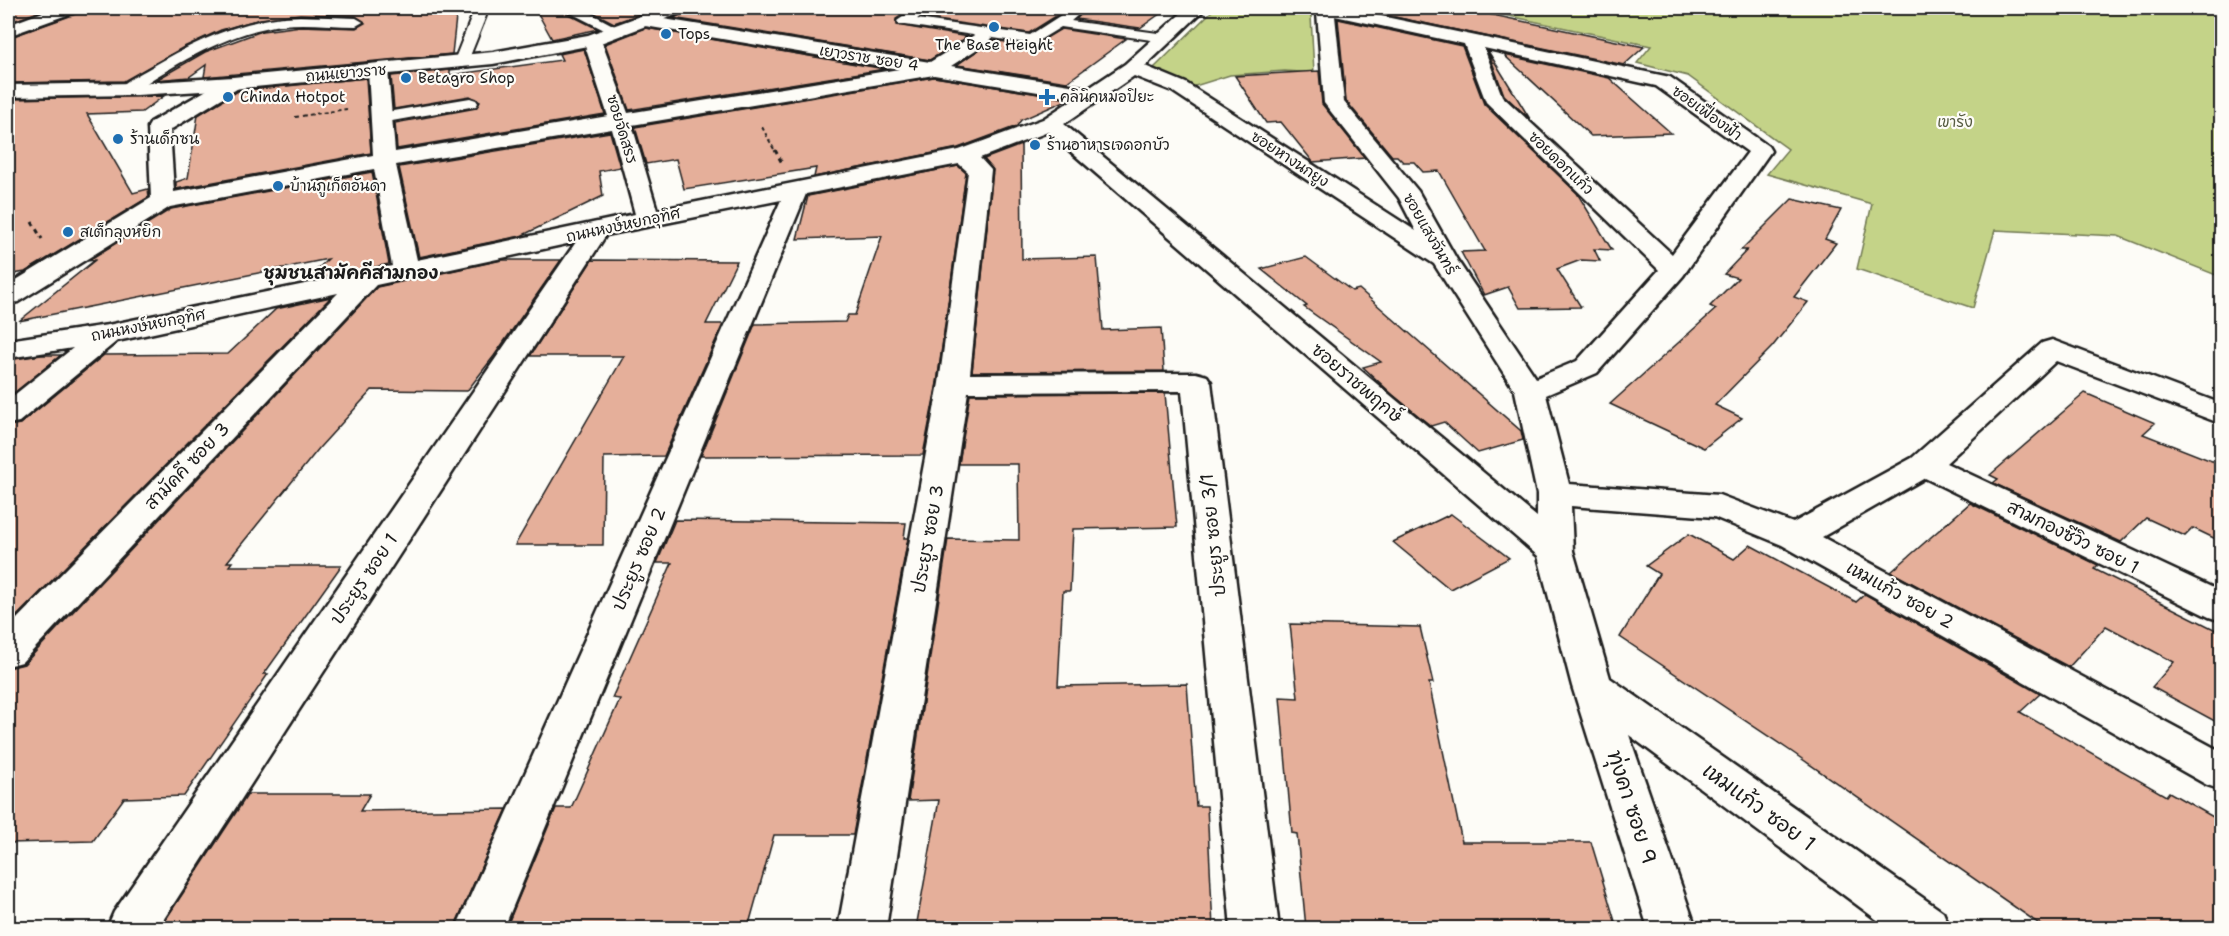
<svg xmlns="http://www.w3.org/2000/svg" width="2229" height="936" font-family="'Shantell Sans','Playpen Sans Thai',sans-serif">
<rect width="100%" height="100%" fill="#fdfcf7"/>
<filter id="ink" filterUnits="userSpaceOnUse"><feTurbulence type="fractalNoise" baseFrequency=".0167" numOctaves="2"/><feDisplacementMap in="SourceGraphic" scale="12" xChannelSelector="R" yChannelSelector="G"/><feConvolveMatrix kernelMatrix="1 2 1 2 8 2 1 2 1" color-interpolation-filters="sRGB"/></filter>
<g filter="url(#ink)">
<g fill="#c4d388" stroke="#707852" stroke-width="1.5">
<path d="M1215 8C1247 8 1281 3 1311 16L1314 73 1285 71 1230 75 1192 87 1153 69Z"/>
<path d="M1471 8H2221V277L2118 236 1995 230 1973 308 1857 269 1872 204 1767 174 1788 149 1688 76 1637 63 1651 46Z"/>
</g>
<g fill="#e5af9a" stroke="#1c1c1c" stroke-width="1.5">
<path d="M8 8H49L8 23Z"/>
<path d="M80 8H457L452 54 204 77 206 65 189 77 156 80 205 52 262 31 301 26 356 28 365 23 356 16 300 14 260 19 221 30 184 47 124 81 8 83V38L76 14Z"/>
<path d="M535 8H564L566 13 598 29 552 39Z"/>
<path d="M585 8H657L614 23Z"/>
<path d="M688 8H913L896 19 897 25 968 37 930 60 673 18 684 14Z"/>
<path d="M934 8H1069L1029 33 923 18Z"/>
<path d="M1088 8H1168L1140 28 1076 19Z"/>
<path d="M1352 8H1460L1644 47 1624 65Z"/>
<path d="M1338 19 1462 46 1484 104 1577 193 1612 250 1594 249 1600 261 1581 260 1557 269 1581 307 1520 308 1508 287 1484 295 1461 252 1485 251 1439 171 1423 172 1414 162H1403L1397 156H1392L1346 101Z"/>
<path d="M646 28 885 69 629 110 605 44Z"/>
<path d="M1061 29 1126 39 1067 82 957 65 992 40 1033 46Z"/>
<path d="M584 49 605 114 397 149 395 123 476 108 480 102 470 96 394 109 391 76 450 70V75L562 60 559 54Z"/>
<path d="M1488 51 1530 119 1504 95Z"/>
<path d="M1504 55 1609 78 1671 133 1591 136Z"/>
<path d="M1319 71 1322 104 1365 158 1313 162 1281 122 1266 123 1235 76Z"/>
<path d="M934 77 1069 99 1021 120 1017 126 958 148 814 177 816 168 684 189 676 159 646 164 635 127Z"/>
<path d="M366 78 371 153 176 189V182L188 178 198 115 238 91Z"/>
<path d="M164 96 142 112 87 114 133 193 148 189 149 197 25 272 8 275V99Z"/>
<path d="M610 132 620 167 599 171 603 196 521 236 419 257 399 167Z"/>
<path d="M1021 145 1022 259 1097 257 1103 330 1161 328 1164 371 972 372 993 170 984 159Z"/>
<path d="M958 166 966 173 937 383 923 455 701 456 755 324 845 322 848 315H855L882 236 797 239 808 196Z"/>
<path d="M372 172 389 264 304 282 328 259 19 321 95 260 87 261 171 209Z"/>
<path d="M1792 199 1841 210 1825 239 1836 243 1794 297 1808 302 1772 347 1715 405 1742 418 1704 448 1610 404 1716 309 1710 306 1738 278 1724 274 1747 250H1741Z"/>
<path d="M1306 257 1352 291 1359 289 1521 431 1523 440 1478 453 1444 422 1431 426 1393 395 1363 367 1381 362 1304 307 1307 306 1261 269Z"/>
<path d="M502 260H561L494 356 467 391 372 390 320 447 227 562H232L229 566H341L264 674H268L184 796 124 798 93 841 8 843V668L24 664 377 287Z"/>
<path d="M592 260 737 261 706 324H723L664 456 604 457 603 545H515L624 356H530Z"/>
<path d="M331 297 8 625V426L20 424 104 355 228 354 276 309Z"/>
<path d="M41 355H61L8 398V360Z"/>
<path d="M1165 393 1177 527 1073 529 1070 591H1063L1058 686 1187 684 1196 806H1207L1213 928H916L939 800 908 801 948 539 1019 540 1018 464H959L970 394Z"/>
<path d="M2085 393 2155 423 2143 434 2222 465V542L2193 528 2185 536 2146 518 2121 542 1993 483 1998 479 1990 475Z"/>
<path d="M1970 503 2098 565 2094 569 2222 633V725L2152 687 2174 662 2106 626 2069 667 1891 572Z"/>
<path d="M1451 514 1509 558 1450 589 1393 542Z"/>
<path d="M675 520 906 523 904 538H908L853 835H774L748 928H506L556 808H571L620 699 612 698 672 563H657Z"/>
<path d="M1689 534 1734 559 1750 545 1856 602 1865 594 2040 694 2020 712 2166 796 2169 792 2222 822V928H2045L1792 752 1620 637 1659 574 1646 566Z"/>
<path d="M1290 624 1420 627 1433 683H1429L1462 842H1591L1617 928H1306L1297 834 1292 833 1280 697 1298 698Z"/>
<path d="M248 794H370L360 811 507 809 454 928H160Z"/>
</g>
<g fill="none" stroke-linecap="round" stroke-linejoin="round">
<defs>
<g id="lane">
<path d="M566 8H581L626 32 624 35H614L567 11Z"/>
<path d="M916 8H932L917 19 1030 35 1072 8H1086L1071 21 1165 34 1172 38 1165 42 1061 27 1033 44 899 24 897 21Z"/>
<path d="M479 12 486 16 468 61 461 65 456 64 454 61 472 16Z"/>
<path d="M300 16 356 18 363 22 356 26C332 26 307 22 282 25 228 32 178 63 132 92L127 94 119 89C126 80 140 74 150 68 195 41 246 17 300 16Z"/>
<path d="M470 98 476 100 478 103 476 106 381 123 373 118 381 113Z"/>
</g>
<g id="street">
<path d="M54 8H78L75 12 8 36V25Z"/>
<path d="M1187 8H1206L1145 66 1186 83 1416 231 1399 198 1324 103 1317 12 1313 8H1343L1670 77 1768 146 1771 151 1683 276 1597 373 1546 395 1569 484 1719 495 1793 523 1912 458 2042 343 2052 340 2222 404V424L2056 361 1946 463 2222 592V621L2209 617 1925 478 1822 537 2222 752V790L2207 785 1782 545 1714 517 1571 506 1573 551 1610 678 1943 912 1950 928H1888L1629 735 1696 928H1648L1572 686 1538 556 1048 132 980 158 991 170 970 374 1196 373 1207 376 1211 382 1279 928H1231L1182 391 968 392 886 928H838L939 383 968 172 959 164 806 194 504 928H456L781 200 606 235 158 928H107L114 912 576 242 376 285 22 662 8 666V628L338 293 117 341 19 422 8 424V400L73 348 8 358V340L108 325 392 266 374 169 170 207 18 302 8 304V285L151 198 148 127 151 122 226 79H240L243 83 240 87 170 130 174 192 373 155 368 70 371 66H385L388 70 395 152 608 116 583 40 586 36H598L601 40 628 113 899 69 639 25 636 21 639 17 645 16 930 62 976 34H988L991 38 988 42 951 66 1089 88 1125 64ZM1335 16 1464 44 1486 102 1659 270 1577 361 1536 378 1457 260 1418 191 1344 102ZM1484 48 1656 86 1748 152 1672 254 1502 96ZM934 75 1075 98 1043 119 959 150 657 210 632 125ZM1134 76 1172 91 1434 264 1515 391 1537 494V517L1064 124ZM612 129 635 214 417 260 396 165Z"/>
</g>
<path id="secondary" d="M662 8H686L683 12 598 44 493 64 233 89 137 95 8 97V85L137 83 233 77 493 52 588 35Z"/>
</defs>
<use href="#lane" stroke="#1c1c1c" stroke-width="4"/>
<use href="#street" stroke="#1c1c1c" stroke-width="5"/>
<use href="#secondary" stroke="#1c1c1c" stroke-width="5"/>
<g stroke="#1c1c1c" stroke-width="2" stroke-dasharray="4 3" stroke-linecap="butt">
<path d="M295 117 347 109"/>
<path d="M762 127 775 151"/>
</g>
<g stroke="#1c1c1c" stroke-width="3" stroke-dasharray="4.5 4" stroke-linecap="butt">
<path d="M775 150 782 163"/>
<path d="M32 222 42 239"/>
</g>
<use href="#lane" fill="#fdfcf7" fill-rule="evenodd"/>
<use href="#street" fill="#fdfcf7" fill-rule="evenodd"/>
<use href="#secondary" fill="#fdfcf7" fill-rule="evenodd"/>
</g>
</g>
<g fill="#1f6fb2" stroke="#fdfcf7" stroke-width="2">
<circle cx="994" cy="27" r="6"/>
<circle cx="666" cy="34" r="6"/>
<circle cx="406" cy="78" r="6"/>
<circle cx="228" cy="97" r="6"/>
<path d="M1044 88h6v6h6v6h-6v6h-6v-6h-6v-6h6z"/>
<circle cx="118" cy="139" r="6"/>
<circle cx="1035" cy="145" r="6"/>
<circle cx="278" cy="186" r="6"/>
<circle cx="68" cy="232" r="6"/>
</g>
<g text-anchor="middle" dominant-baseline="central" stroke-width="4.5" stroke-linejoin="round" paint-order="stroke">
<g font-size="15" fill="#1c1c1c" stroke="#fdfcf7" text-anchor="start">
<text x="678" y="34">Tops</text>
<text x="994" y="45" text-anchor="middle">The Base Height</text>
<text x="418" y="78">Betagro Shop</text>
<text x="240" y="97">Chinda Hotpot</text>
<text x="1060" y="97">คลินิคหมอปิยะ</text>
<text x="130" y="139">ร้านเด็กซน</text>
<text x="1047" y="145">ร้านอาหารเจดอกบัว</text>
<text x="290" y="186">บ้านภูเก็ตอันดา</text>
<text x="80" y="232">สเต็กลุงหยิก</text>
</g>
<g font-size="15" fill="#1c1c1c" stroke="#fdfcf7">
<text transform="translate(869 58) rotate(9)">เยาวราช ซอย 4</text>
<text transform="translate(346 73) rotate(-5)">ถนนเยาวราช</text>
<text transform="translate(1707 113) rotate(36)">ซอยเฟื่องฟ้า</text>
<text transform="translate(622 129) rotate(73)">ซอยจัดสรร</text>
<text transform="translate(1290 159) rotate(33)">ซอยหางนกยูง</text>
<text transform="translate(1561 163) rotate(44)">ซอยดอกแก้ว</text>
<text transform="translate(623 225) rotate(-12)">ถนนหงษ์หยกอุทิศ</text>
<text transform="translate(1430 234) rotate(60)">ซอยแสงจันทร์</text>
<text transform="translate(148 325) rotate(-11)">ถนนหงษ์หยกอุทิศ</text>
</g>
<g font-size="15" fill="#575c42" stroke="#fdfcf7">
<text x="1955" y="122">เขารัง</text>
</g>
<g font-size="18" font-weight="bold" fill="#1c1c1c" stroke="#fdfcf7">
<text x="351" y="273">ชุมชนสามัคคีสามกอง</text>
</g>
<g font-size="18" fill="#1c1c1c" stroke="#fdfcf7">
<text transform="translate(1357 383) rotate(40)">ซอยราชพฤกษ์</text>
<text transform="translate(187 466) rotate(-46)">สามัคคี ซอย 3</text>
<text transform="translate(1213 535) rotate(-96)">ประยูร ซอย 3/1</text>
<text transform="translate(2073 537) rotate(26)">สามกองซีวิว ซอย 1</text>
<text transform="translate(928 539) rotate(-80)">ประยูร ซอย 3</text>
<text transform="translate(639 559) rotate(-67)">ประยูร ซอย 2</text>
<text transform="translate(364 579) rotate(-56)">ประยูร ซอย 1</text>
<text transform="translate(1900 595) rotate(29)">เหมแก้ว ซอย 2</text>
</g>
<g font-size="21" fill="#1c1c1c" stroke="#fdfcf7">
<text transform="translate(1632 807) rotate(72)">ทุ่งคา ซอย 9</text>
<text transform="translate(1759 807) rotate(36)">เหมแก้ว ซอย 1</text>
</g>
</g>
<rect width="2229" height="936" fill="none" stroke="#fdfcf7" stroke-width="30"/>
<rect x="15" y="15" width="2199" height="906" fill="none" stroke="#1c1c1c" stroke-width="2" filter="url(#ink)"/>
</svg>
